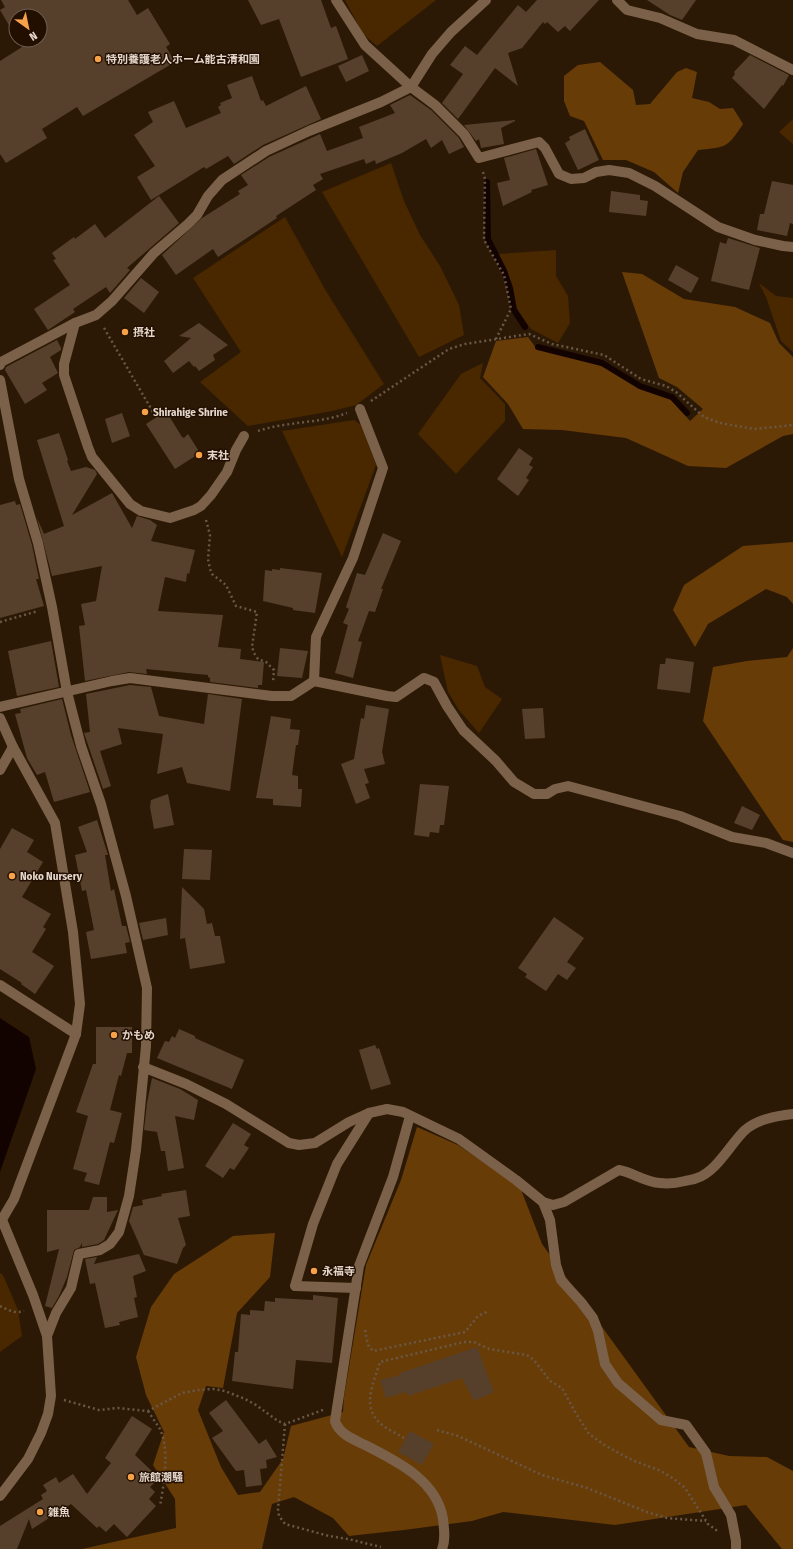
<svg xmlns="http://www.w3.org/2000/svg" width="793" height="1549" font-family="'Fira Sans Condensed','Noto Sans JP',sans-serif">
<rect width="100%" height="100%" fill="#2c1905"/>
<g fill="#492800">
<path d="M345 0H436L377 46 363 34Z"/>
<path d="M793 119V144L779 132Z"/>
<path d="M391 163 404 201 420 235 440 266 459 305 464 335 419 357 322 192Z"/>
<path d="M285 217 326 291 384 384 356 405 332 411 248 426 200 382 241 352 193 278Z"/>
<path d="M556 250V276L568 296 570 323 558 343 531 329 516 308 507 270 498 254Z"/>
<path d="M759 283 776 296 793 298V352L781 341 766 297Z"/>
<path d="M483 363 480 378 505 404V421L456 474 418 434 461 374Z"/>
<path d="M354 420 361 425 376 465 342 557 282 431Z"/>
<path d="M440 655 477 666 485 687 502 699 479 733 459 710 448 692Z"/>
<path d="M0 1273 3 1275 18 1310 22 1336 0 1352Z"/>
</g>
<g fill="#683c07">
<path d="M600 62 633 90 636 105 650 104 677 72 686 68 697 72 692 98 709 102 720 109 733 108 743 124C727 148 727 147 698 150L683 172 678 193 654 172 626 160H603L584 121 570 116 564 101V76L578 65Z"/>
<path d="M622 272 642 274 684 299 735 307 770 323 779 343 793 357V434L783 436 726 468 688 466 626 438 562 430 523 429 508 404 483 377 496 341 528 337 536 348 602 366 639 389 671 400 690 421 703 409 677 387 659 378Z"/>
<path d="M793 542V604L787 597 766 589 708 624 695 647 673 610 684 585 743 546Z"/>
<path d="M793 648V842L783 840 703 721 713 667 747 661 787 657Z"/>
<path d="M417 1127 458 1145 520 1187 542 1244 689 1447 729 1456 767 1457 793 1471V1549H782L746 1505 615 1525 503 1512 472 1521 404 1530 349 1536 333 1518 294 1497 272 1504 262 1549H82L176 1528 175 1499 153 1465 164 1432 146 1395 136 1357 151 1307 174 1274 233 1236 275 1233 270 1277 237 1313 223 1388 206 1386 198 1410 221 1467 238 1495 260 1492 283 1459 291 1426 343 1412 344 1397 366 1265 401 1180Z"/>
</g>
<path fill="#120300" d="M0 1018 29 1037 36 1069 0 1172Z"/>
<g fill="none" stroke-linecap="round" stroke-linejoin="round">
<g stroke="#120300" stroke-width="6">
<path d="M487 182 488 239 504 271 510 288 514 310 525 327"/>
<path d="M538 347 602 363 640 386 672 397 687 413"/>
</g>
</g>
<g fill="#56402c">
<path d="M1 0H128L137 15 148 8 170 44 166 47 175 62 83 116 77 107 42 129 47 138 6 163 0 154V61L22 47 18 40H40V16H16V37L0 10 5 7Z"/>
<path d="M248 0H321L331 28 336 26 348 59 301 77 279 19 261 25Z"/>
<path d="M537 0H599L570 31 565 26 558 32 547 22 545 24 543 22 522 48 508 53 518 86 495 68 458 119 442 103 463 74 450 65 465 46 477 55 518 5 526 12Z"/>
<path d="M647 0H696L682 20 670 15Z"/>
<path d="M362 55 369 71 346 82 338 66Z"/>
<path d="M750 55 789 75 783 86 782 85 764 109 732 78 735 74 734 72Z"/>
<path d="M252 76 261 101 263 100 266 106 306 86 321 119 263 145 234 164 228 156 206 169 204 167 151 200 137 177 155 166 134 135 153 122 148 112 174 101 186 128 221 113 218 107 221 105 220 103 232 98 227 85Z"/>
<path d="M410 95 431 110 459 138 464 147 449 154 442 140 431 148 426 139 402 153 376 164 375 160 366 164 364 159 320 174 323 179 313 185 316 190 276 216 277 218 218 257 213 249 176 275 162 255 202 218 240 194 238 191 248 185 241 175 269 157 320 134 327 151 363 138 359 127 395 113 390 105Z"/>
<path d="M515 121 501 128 504 144 481 148 479 139 476 141 464 125 515 120Z"/>
<path d="M585 129 599 160 578 170 565 143 570 140 569 137Z"/>
<path d="M536 149 548 185 531 190 532 192 503 206 497 183 510 180 504 158Z"/>
<path d="M772 181 793 185V224L790 223 787 236 757 230 760 214H764Z"/>
<path d="M611 191 640 195V200L648 201 646 216 609 212Z"/>
<path d="M159 196 179 223 127 268 130 270 110 293 106 287 73 309 75 312 48 330 34 309 70 285 53 260 56 259 52 253 74 237 75 239 95 224 105 238Z"/>
<path d="M728 238 760 248 749 290 711 281 720 242 726 244Z"/>
<path d="M676 265 699 278 691 293 668 280Z"/>
<path d="M141 278 159 292 144 313 124 298Z"/>
<path d="M199 323 228 345 213 355 215 360 199 371 195 366 194 367 189 361 173 373 164 361 191 338 179 336Z"/>
<path d="M57 340 61 348V350L50 357 58 373 42 383 47 390 25 404 5 370 6 367Z"/>
<path d="M166 411 182 437 184 438 188 434 200 453 175 469 146 424Z"/>
<path d="M122 413 130 436 112 443 105 419Z"/>
<path d="M59 433 68 460 67 461 71 471 86 467 95 470 97 474 72 515 112 493 132 528 137 516 150 520 157 525 151 541 195 550 189 574 187 573 186 582 165 577 158 611 223 615 218 647 241 649 240 659 264 662 262 685H258V688L210 682V678L208 677V675L146 669 147 674 129 672 85 681 79 626 85 625 81 604 96 601 102 566 52 576 37 518 44 534 64 526 37 440Z"/>
<path d="M519 448 533 458 529 465 533 467 526 478 529 480 518 496 497 479Z"/>
<path d="M15 501 16 505 20 504 32 545 39 579H36L44 606 0 618V505Z"/>
<path d="M383 533 401 541 381 589H383L375 612 369 611 358 641 362 642 353 678 335 673 348 625 343 623 349 609 346 607 357 573 365 575Z"/>
<path d="M280 568 322 573 315 613 293 610V608L263 601 265 570 272 571V569L280 570Z"/>
<path d="M51 641 59 687 17 696 8 651Z"/>
<path d="M280 648 308 651 302 678 277 676Z"/>
<path d="M666 658 694 662 690 693 657 689 660 664H665Z"/>
<path d="M130 685 151 687 159 716 204 724 208 694 242 699 230 791 187 783 182 767 157 774 163 734 118 728 122 744 100 751 111 786 103 789 84 733 90 732 86 694Z"/>
<path d="M62 699 71 735 90 792 54 802 45 772 37 775 27 758 15 714 21 713 20 709Z"/>
<path d="M366 705 389 709 382 752 385 764 364 769 369 783 365 784 370 798 356 804 341 764 354 759 361 718 364 719Z"/>
<path d="M543 708 545 738 525 739 522 709Z"/>
<path d="M271 716 291 719 290 729 300 730 298 745H296L292 775 298 776V789H302L301 807 273 805V799L256 798Z"/>
<path d="M420 784 449 786 444 825H440L439 833 430 832 429 837 414 835Z"/>
<path d="M168 794 174 825 154 829 150 807 151 800Z"/>
<path d="M742 806 760 815 752 830 734 823Z"/>
<path d="M97 820 108 855H105L111 891 114 889 122 926H126L130 942 125 943 127 953 91 959 86 932 94 930 86 890 82 891 75 855 87 852 78 827Z"/>
<path d="M12 828 34 840 27 852 43 862 22 897 51 914 43 927 46 929 32 952 54 966 35 994 21 984 22 983 0 969V849Z"/>
<path d="M184 849 212 850 210 880 182 879Z"/>
<path d="M182 887 204 909 207 924 212 923 215 936H220L225 963 190 969 185 938 180 939Z"/>
<path d="M554 917 584 938 567 962 576 968 567 980 558 974 546 991 525 977 527 974 518 968Z"/>
<path d="M166 918 168 935 143 940 139 923Z"/>
<path d="M96 1027H132V1053H127L121 1076 119 1075 110 1110 122 1113 114 1143 110 1142 99 1185 84 1181 87 1173 73 1169 88 1116 76 1112 93 1064H96Z"/>
<path d="M179 1029 195 1036V1038L244 1060 232 1089 157 1058 165 1041 169 1042 172 1036 175 1038Z"/>
<path d="M375 1045 377 1049 379 1048 391 1084 371 1090 359 1050Z"/>
<path d="M152 1078 180 1089 198 1100 194 1120 175 1116 184 1168 168 1171 165 1151H161L157 1132 144 1130 147 1103Z"/>
<path d="M233 1123 251 1134 244 1145 249 1148 234 1170 230 1168 223 1178 205 1166Z"/>
<path d="M186 1190 190 1216 178 1218 186 1245 183 1248 177 1264 144 1255 129 1221 133 1207 143 1205 142 1200 162 1196 161 1194Z"/>
<path d="M93 1197H107V1212L118 1210 104 1240 98 1244 82 1247V1243L80 1247 74 1250 67 1277 59 1296 52 1308 45 1306 59 1249 47 1252V1210H89Z"/>
<path d="M139 1254 146 1271 133 1276 137 1297 134 1298 138 1317 119 1322 120 1325 105 1328 95 1283 90 1284 85 1259 97 1257 94 1264Z"/>
<path d="M313 1295 338 1298 332 1363 296 1360 293 1389 232 1381 235 1352H238L241 1314 250 1315V1310L264 1311 265 1301 275 1302V1298L313 1300Z"/>
<path d="M477 1347 494 1392 474 1401 462 1378 408 1396 406 1392 386 1398 380 1380 400 1375V1373Z"/>
<path d="M226 1400 259 1444 266 1439 277 1457 266 1460 267 1468 260 1469 262 1485 246 1487 244 1470 236 1471 212 1438 223 1431 209 1413Z"/>
<path d="M132 1416 152 1429 135 1455 159 1478 150 1487 155 1492 149 1499 156 1506 127 1537 114 1524 106 1532 99 1526 97 1528 71 1504 32 1529 29 1519 17 1549H0V1526L43 1499 41 1495 47 1491 43 1485 56 1477 59 1483 73 1474 87 1494 111 1463 105 1458Z"/>
<path d="M410 1431 434 1444 422 1465 398 1452Z"/>
</g>
<g fill="none" stroke-linecap="round" stroke-linejoin="round">
<g stroke="#695847" stroke-width="2.5" stroke-dasharray="2 3" stroke-linecap="butt">
<path d="M483 172 485 179 484 240 504 275 511 309 496 339"/>
<path d="M104 328 153 412"/>
<path d="M371 401 449 349 465 344 529 334 552 344 604 355 641 379 666 386 676 392 704 417 720 423 754 429 793 425"/>
<path d="M258 431C287 421 319 424 347 413"/>
<path d="M206 520 210 535 208 559 210 569 212 574 226 585 236 606 257 612 252 647 254 653 258 659 266 662 274 670 273 682"/>
<path d="M0 622 38 611"/>
<path d="M0 1306C8 1310 15 1314 24 1311"/>
<path d="M365 1330 368 1345 373 1351 465 1332 478 1316 489 1311"/>
<path d="M64 1400 99 1410 118 1408 148 1411 182 1393 198 1390 213 1389 225 1391 245 1399 256 1405 278 1421 285 1424 323 1410"/>
<path d="M148 1411C152 1417 156 1423 160 1429 170 1451 164 1483 160 1506"/>
<path d="M285 1424 278 1509 279 1516 285 1524 329 1536 348 1539 381 1547"/>
<path d="M437 1430 458 1436 542 1475 587 1488 647 1512 667 1518 706 1521"/>
<path d="M404 1438C396 1433 386 1429 380 1423 361 1406 374 1382 380 1362L464 1342H474L489 1349 527 1355 534 1360 550 1381 562 1388 575 1412 589 1434 606 1446 632 1460 661 1471 674 1479 685 1488 708 1524 716 1530H719"/>
</g>
<g stroke="#7b6149" stroke-width="10">
<path d="M336 0 365 45 411 87 435 105 464 134 479 158 539 142 545 148 559 174 571 179 584 178 596 172 609 170 629 173 655 186 718 227 755 240 783 246 793 247"/>
<path d="M617 0 627 10 660 18 697 34 734 40 793 70"/>
<path d="M75 323 64 364V375L88 447 92 457 130 504 141 511 170 518 194 510 201 506 211 495 227 472 236 450 244 436"/>
<path d="M0 365 1 362 75 323 96 315 112 301 154 253 188 224 197 215 208 196 222 180 266 151 309 131 381 102 411 87 432 54 451 32 486 0"/>
<path d="M0 380 19 479 38 543 52 607 67 692 81 746 101 804 126 896 147 988 146 1046 136 1150 129 1196 119 1232 110 1244 100 1250 79 1254 71 1288 56 1313 47 1336"/>
<path d="M314 681 316 637 353 558 383 468 360 409"/>
<path d="M0 707 112 681 130 678 272 696H291L314 681 387 696 396 697 424 678 434 682 447 706 463 730 496 761 514 782 534 794H547L555 789 568 786 680 816 732 837 766 843 793 853"/>
<path d="M0 718 13 747 55 823 73 932 80 1004 76 1034 14 1199 0 1223"/>
<path d="M0 770 13 747"/>
<path d="M0 985 76 1034"/>
<path d="M143 1067 186 1084 226 1104 289 1143 299 1145 315 1143 349 1122 369 1113 387 1109 403 1112 459 1139 516 1180 543 1202 553 1205 564 1202 619 1170C634 1173 645 1182 660 1183 668 1184 677 1183 685 1181 688 1180 693 1180 697 1178 716 1172 730 1145 744 1131 757 1119 777 1116 793 1114"/>
<path d="M410 1116 393 1177 359 1266 335 1421C339 1434 353 1439 365 1445 396 1461 437 1480 443 1519 444 1529 446 1539 442 1549"/>
<path d="M543 1202 550 1220 556 1265 561 1280 581 1302 593 1318 598 1331 605 1364 618 1383 661 1420 686 1425 706 1453 714 1487 731 1515 736 1541V1549"/>
<path d="M356 1288 295 1286 313 1224 337 1164 369 1113"/>
<path d="M0 1496 28 1459 41 1433 48 1414 51 1396 47 1336 33 1295 2 1220"/>
</g>
</g>
<g fill="#f7a149" stroke="#220f00" stroke-width="1.5">
<circle cx="98" cy="59" r="4"/>
<circle cx="125" cy="332" r="4"/>
<circle cx="145" cy="412" r="4"/>
<circle cx="199" cy="455" r="4"/>
<circle cx="12" cy="876" r="4"/>
<circle cx="114" cy="1035" r="4"/>
<circle cx="314" cy="1271" r="4"/>
<circle cx="131" cy="1477" r="4"/>
<circle cx="40" cy="1512" r="4"/>
</g>
<g text-anchor="middle" dominant-baseline="central" stroke-width="3" stroke-linejoin="round" paint-order="stroke">
<g font-size="11" font-weight="bold" fill="#e3d5ca" stroke="#220f00" text-anchor="start">
<text x="106" y="59">特別養護老人ホーム能古清和園</text>
<text x="133" y="332">摂社</text>
<text x="153" y="412">Shirahige Shrine</text>
<text x="207" y="455">末社</text>
<text x="20" y="876">Noko Nursery</text>
<text x="122" y="1035">かもめ</text>
<text x="322" y="1271">永福寺</text>
<text x="139" y="1477">旅館潮騒</text>
<text x="48" y="1512">雑魚</text>
</g>
</g>
<g transform="translate(28 28) rotate(147)"><circle r="19" fill="#220f00" stroke="#6f5e51"/>
<path d="M0-3L7 15L0 10L-7 15Z" fill="#f7a149"/>
<text y="-6" font-size="11" font-weight="bold" text-anchor="middle" fill="#e3d5ca">N</text>
</g>
</svg>
